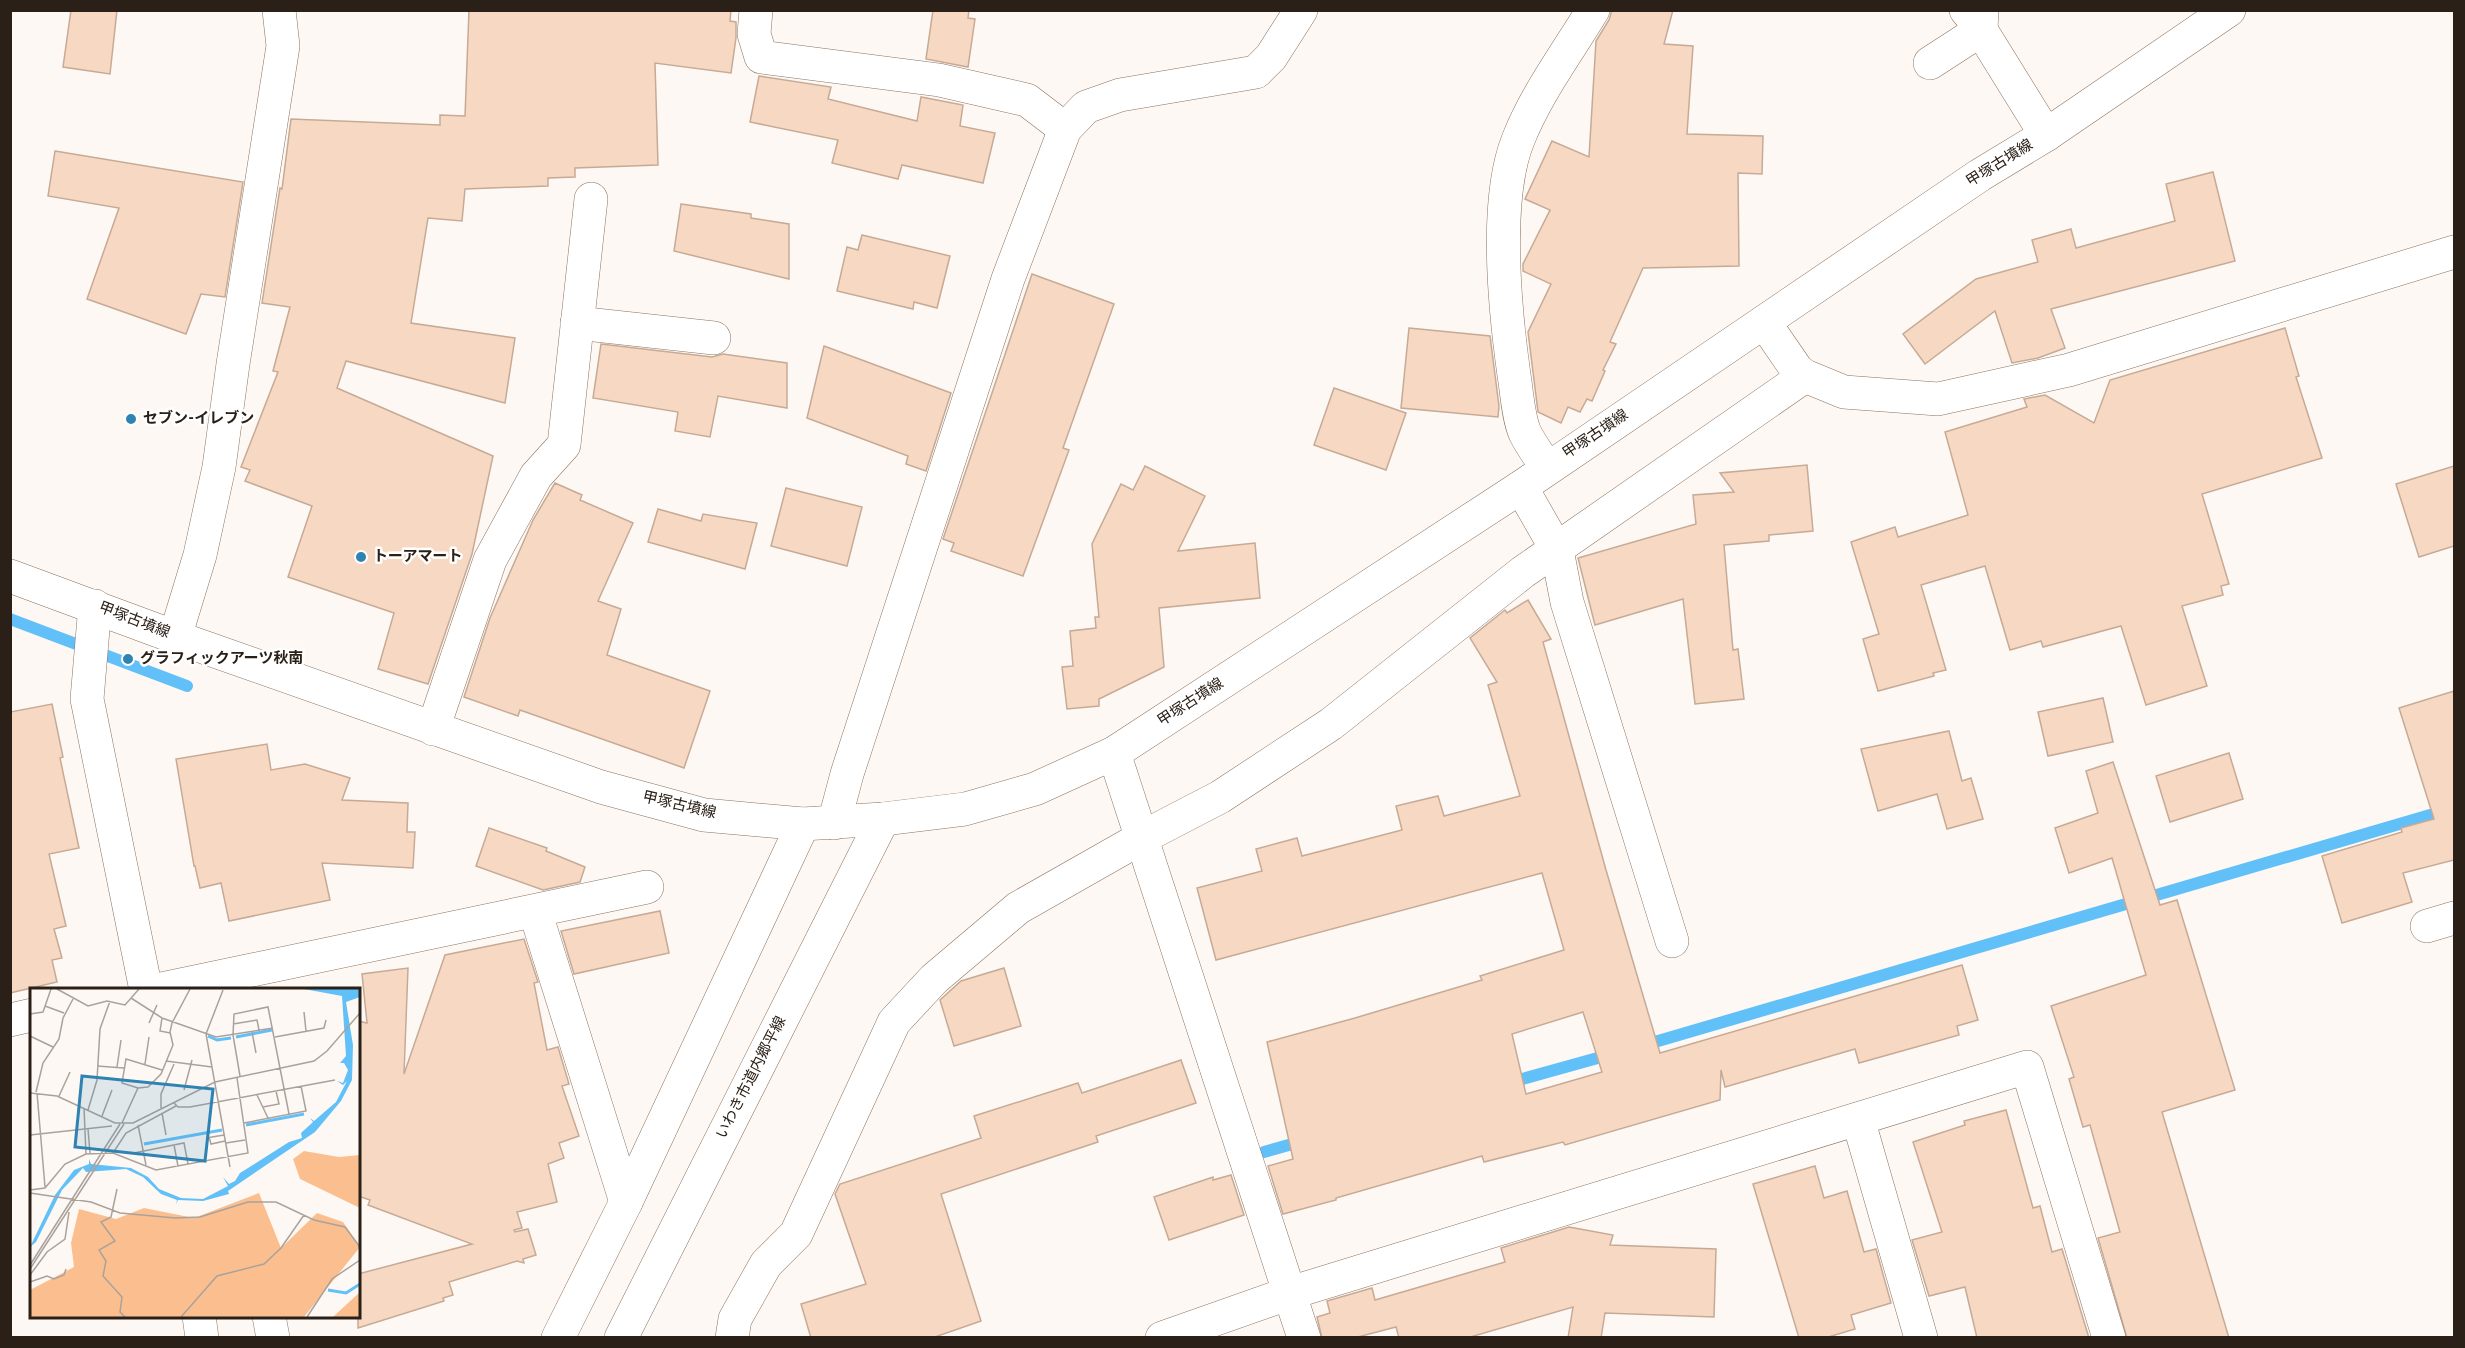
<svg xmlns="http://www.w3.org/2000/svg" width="2465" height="1348" font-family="Overpass,'Noto Sans JP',sans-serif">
<rect width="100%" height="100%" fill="#fef8f4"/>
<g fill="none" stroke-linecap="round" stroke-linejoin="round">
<g stroke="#62c0f9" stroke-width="12">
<path d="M10 619 187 686"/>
<path d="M1641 1046 2454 808"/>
<path d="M1508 1083 1612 1054"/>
<path d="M1264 1152 1303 1141"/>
</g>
</g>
<g fill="#f7d9c3" stroke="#c6aa95" stroke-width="1.5" fill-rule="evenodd">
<path d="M71 10H117L110 74 63 67Z"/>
<path d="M469 10H731L730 21 736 22V38L731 73 655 63 658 165 575 168V177L548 178V186L465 189 462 221 428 218 411 323 515 338 505 403 346 361 337 388 493 456 472 554 428 684 378 669 394 613 288 577 312 506 245 481 250 470 241 467 278 372 273 371 290 307 262 303 280 188 282 189 291 119 440 125V115L465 116Z"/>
<path d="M933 10H969L968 18 975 19 968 67 926 59Z"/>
<path d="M1612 10H1673L1664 44 1693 46 1687 134 1763 136 1762 174 1738 173 1739 266 1643 268 1610 342 1616 344 1603 370 1605 371 1592 401 1587 399 1580 412 1568 407 1561 423 1538 412 1528 332 1551 284 1523 271V264L1550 210 1525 199 1552 141 1589 157 1596 41 1609 20Z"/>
<path d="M759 76 831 87 828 99 917 121 921 97 963 105 960 126 995 133 983 183 902 165 898 179 832 163 838 140 750 122Z"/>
<path d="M55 151 243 182 225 297 201 294 186 334 87 299 119 208 48 196Z"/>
<path d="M2213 172 2235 261 2051 309 2065 348 2038 358 2012 363 1995 311 1925 364 1903 334 1976 279 2038 262 2032 240 2071 229 2076 248 2175 221 2166 184Z"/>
<path d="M681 204 751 214V218L789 224V279L674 251Z"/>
<path d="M862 235 950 256 937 308 914 302 913 309 837 291 847 247 858 250Z"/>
<path d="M1032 274 1114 304 1063 448 1069 450 1023 576 951 551 954 543 943 539Z"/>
<path d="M1409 328 1490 336 1499 406 1498 417 1401 408Z"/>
<path d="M2285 328 2299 376 2296 377 2322 458 2202 494 2229 584 2221 586 2223 595 2182 606 2207 686 2146 705 2121 626 2043 647 2041 641 2010 650 1985 566 1921 585 1946 670 1933 673 1934 676 1878 691 1863 639 1879 634 1851 542 1895 527 1898 537 1968 515 1945 432 2027 407 2024 399 2045 395 2094 423 2110 380Z"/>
<path d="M601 344 712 357 723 354 787 363V408L718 396 710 437 675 431 678 412 593 398Z"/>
<path d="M824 346 951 393 926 471 906 464 908 456 807 418Z"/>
<path d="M1334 388 1406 413 1386 470 1314 445Z"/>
<path d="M1807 465 1813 531 1769 535V541L1724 545 1733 650 1738 649 1744 699 1695 704 1683 599 1595 625 1578 558 1696 524 1693 495 1734 492 1720 473Z"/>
<path d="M1145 466 1205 496 1178 551 1255 543 1260 598 1159 608 1164 667 1099 699V706L1067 709 1062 667 1073 666 1070 631 1096 628 1095 617H1099L1092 544 1121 484 1133 490Z"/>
<path d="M2454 466V546L2419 557 2396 484Z"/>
<path d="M555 483 582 495 580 500 633 523 598 601 621 609 607 655 710 691 684 768 520 710 518 716 464 697 490 618 533 520Z"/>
<path d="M786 488 862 507 847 566 771 546Z"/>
<path d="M658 509 701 521 703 514 757 523 745 569 648 542Z"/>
<path d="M1528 600 1551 639 1543 642 1606 870 1660 1053 1962 965 1978 1020 1957 1026 1959 1035 1859 1063 1855 1049 1725 1087 1721 1070 1720 1100 1565 1145 1563 1142 1484 1162 1482 1156 1336 1198V1200L1283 1214 1268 1166 1293 1159 1267 1042 1355 1018 1482 980 1480 976 1564 950 1542 873 1216 960 1197 888 1262 871 1256 849 1297 838 1302 856 1402 830 1396 806 1438 796 1444 816 1520 796 1488 685 1497 682 1470 638 1505 610 1507 613ZM1583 1012 1602 1072 1526 1094 1512 1034Z"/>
<path d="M2454 691V860L2403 873 2412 902 2342 923 2322 856 2402 832 2401 828 2434 819 2399 708Z"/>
<path d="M2103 698 2113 742 2048 756 2038 712Z"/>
<path d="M52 704 63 757 60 758 79 848 49 854 66 926 54 929 62 958 52 960 57 982 10 993V712Z"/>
<path d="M1949 731 1962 781 1971 778 1983 819 1947 829 1937 794 1878 811 1861 749Z"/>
<path d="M267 744 271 770 305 764 350 778 342 800 408 803 407 832H415L413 868 322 863 330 900 229 921 221 883 200 888 195 866H194L176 759Z"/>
<path d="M2229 753 2243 799 2170 822 2156 776Z"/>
<path d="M2113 762 2160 905 2177 900 2235 1090 2162 1112 2229 1338H2127L2098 1238 2120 1232 2090 1125 2083 1127 2069 1079 2074 1077 2051 1006 2146 975 2112 858 2069 873 2055 828 2098 813 2086 771Z"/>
<path d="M489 828 547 848 546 851 585 867 580 882 543 890 476 866Z"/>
<path d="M660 911 669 953 574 974 561 931Z"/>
<path d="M524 939 538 982 534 983 547 1050 558 1047 569 1084 562 1086 579 1136 559 1143 564 1158 548 1164 557 1202 517 1212 522 1228 514 1230 515 1232 528 1229 536 1255 523 1259 524 1263 517 1261 449 1282 453 1295 443 1298 444 1301 358 1328V1274L472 1244 368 1205 370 1200 358 1196V1021L367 1023 362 974 408 968 404 1074 445 955Z"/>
<path d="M1004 968 1021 1026 954 1046 940 1000 961 981Z"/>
<path d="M1181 1060 1196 1103 1096 1136 1098 1142 941 1194 981 1321 932 1338H811L801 1304 866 1284 835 1194 840 1184 981 1138 974 1116 1078 1083 1082 1093Z"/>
<path d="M2006 1110 2033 1208 2040 1206 2052 1252 2062 1249 2089 1338H1977L1965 1287 1929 1296 1912 1240 1942 1232 1913 1142 1965 1125 1964 1121Z"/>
<path d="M1815 1166 1824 1198 1847 1191 1864 1252 1876 1249 1891 1303 1851 1315 1855 1329 1825 1338H1799L1753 1184Z"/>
<path d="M1231 1175 1244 1215 1169 1240 1154 1197 1213 1177V1180Z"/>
<path d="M1569 1227 1613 1235 1610 1245 1716 1249 1714 1317 1605 1313 1601 1338H1568L1573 1307 1467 1338H1399L1396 1327 1354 1338H1322L1317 1317 1330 1313 1327 1301 1372 1288 1375 1300 1505 1262 1501 1248Z"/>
</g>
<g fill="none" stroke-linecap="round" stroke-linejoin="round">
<defs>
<g id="minor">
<path d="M756 10 754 34 761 57 939 80 1027 100 1065 129"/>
<path d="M1966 10 1976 22 2046 135"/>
<path d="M1930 63 1981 30 1982 10"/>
<path d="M1764 322 1797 370 1805 376 1844 392 1938 399 2069 370 2454 252"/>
<path d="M577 323 714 338"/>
<path d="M1547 468C1540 457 1531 445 1525 433 1518 417 1517 393 1514 375 1505 311 1494 200 1518 140 1536 94 1567 53 1593 10"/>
<path d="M1521 487 1557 550 1567 602 1672 941"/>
<path d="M95 606 87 699 146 990"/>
<path d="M175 637 200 555 219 467 233 364 283 46 279 10"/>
<path d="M433 729 490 560 536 476 564 445 591 199"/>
<path d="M1114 753 1304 1338"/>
<path d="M834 823 847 774 1008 279 1065 129 1086 107 1120 95 1256 72 1271 57 1301 10"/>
<path d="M535 911 626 1202"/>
<path d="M2427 926 2454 918"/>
<path d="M157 990 647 887"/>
<path d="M10 1020 32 1015"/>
<path d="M1858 1119 1921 1338"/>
<path d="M199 1316 202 1338"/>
<path d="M269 1316 273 1338"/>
<path d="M732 1338 735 1319 766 1264 796 1234 894 1022 934 979 1018 908 1143 837 1220 797 1331 724 1523 572 1805 376"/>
<path d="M1162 1338 1290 1293 2027 1067 2109 1338"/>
</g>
<g id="tertiary">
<path d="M558 1338 626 1202 803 824"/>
<path d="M621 1338 883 819"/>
</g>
<path id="secondary" d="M10 576 175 637 601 787 704 815 803 824 883 819 965 809 1035 789 1114 753 1521 487 1980 175 2046 135 2229 10"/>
</defs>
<use href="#minor" stroke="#8d735f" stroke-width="34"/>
<use href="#tertiary" stroke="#8d735f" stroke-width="34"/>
<use href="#secondary" stroke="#8d735f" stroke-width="34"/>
<use href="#minor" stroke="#fff" stroke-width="33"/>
<use href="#tertiary" stroke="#fff" stroke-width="33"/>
<use href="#secondary" stroke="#fff" stroke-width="33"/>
</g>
<g fill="#2e83b3" stroke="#fff" stroke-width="2">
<circle cx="131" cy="419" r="6"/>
<circle cx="361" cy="557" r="6"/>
<circle cx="128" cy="659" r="6"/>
</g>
<g text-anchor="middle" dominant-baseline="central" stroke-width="5" stroke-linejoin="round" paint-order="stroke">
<g font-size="15" fill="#2a2017" stroke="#fff">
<text transform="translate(2000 164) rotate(-32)">甲塚古墳線</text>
<text transform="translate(1596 435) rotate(-34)">甲塚古墳線</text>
<text transform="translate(134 621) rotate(21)">甲塚古墳線</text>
<text transform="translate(1191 703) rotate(-33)">甲塚古墳線</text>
<text transform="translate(679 806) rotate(13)">甲塚古墳線</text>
<text transform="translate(752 1078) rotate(-63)">いわき市道内郷平線</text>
</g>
<g font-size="15" font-weight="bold" fill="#2a2017" stroke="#fff" text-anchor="start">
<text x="143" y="419">セブン-イレブン</text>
<text x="373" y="557">トーアマート</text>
<text x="140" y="659">グラフィックアーツ秋南</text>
</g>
</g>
<g transform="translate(30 988)">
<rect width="330" height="330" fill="#fef8f4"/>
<path d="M274 163 309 169 330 167V220L270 191 263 171ZM229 205 251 260 287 225 313 234 330 259 274 329H0V302L44 279 41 255 49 221 86 231 114 220 164 230ZM330 304V329H303L304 328Z" fill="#fbbf8f"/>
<path d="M274 1H330V9L316 14 323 57 322 92 311 113 285 144 198 203 199 206 173 213 148 212 146 216 147 212 131 206 113 189 96 181 56 184 53 180 32 202 6 254 0 259 25 207 44 182 59 176V171L61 176 101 180 118 189 129 201 151 210 173 211 198 198 193 189 199 196 205 193 210 185 259 154 272 150 271 145 283 134 280 130 284 133 306 114 317 93 313 97 307 93 313 95 318 82 314 75H310L316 68 312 8Z" fill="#62c0f9"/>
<path fill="none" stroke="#62c0f9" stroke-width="3" d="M178 48 187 52 201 50M206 49 242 42M216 137 274 126M114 156 192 142M298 302 316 305 330 296"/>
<path fill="none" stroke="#a9a29c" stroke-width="1.5" d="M27 1 58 18 77 13 95 17 109 1M193 2 176 46 200 179M101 10 132 30 186 49 243 40M15 18 34 25M274 24 276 43M0 26 13 24 21 1M132 30 130 43 140 45M119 35 127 17M203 36 227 32 229 42M222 44 226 65M0 48 23 59M245 49 294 40 296 32M136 73 182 79M115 76 119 49M67 78 94 80M87 79 91 52M210 88 203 47 204 26 238 19 259 126M108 100 92 95 96 71 132 82M154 102 162 72M6 104 13 75 29 51 33 30 43 11M0 105 27 108 85 135H103L185 94 284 73 297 63 330 25M7 105 15 199M227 107 238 130M29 108 40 84M144 115 148 119H160L305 92M233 119 249 116 246 103M131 120V106L144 76M58 122 67 92 70 41 80 13M132 125 136 147M72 128 82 102M92 135 108 100 118 99 131 86 143 57 140 44 142 35 160 1M214 135 276 123 271 98M108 137 116 177M58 141 60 165M0 147 82 138M179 149 181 156 195 153M176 150 194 147M196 155 215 152M144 157 148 178M83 165 96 145 146 118M104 165 154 155 158 176M56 166 83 165 126 182 218 165 207 90M87 201 81 229 71 234 85 253 69 262 76 273 73 288 92 309 90 324 95 329M0 202 15 200 35 176 56 166 54 120M0 205 61 214 90 225 145 230 170 229 218 214H246L284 232 315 239 330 259M0 277 90 136M0 281 94 136M0 287 17 264 35 251 39 224M0 294 17 288 24 291 34 287 36 281M151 329 187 288 234 276 251 260 274 227M277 329 302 291 330 272"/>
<path fill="#2e83b3" fill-opacity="0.15" stroke="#2e83b3" stroke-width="3" d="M52 88 183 101 175 173 45 159Z"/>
<rect width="330" height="330" fill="none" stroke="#2a2017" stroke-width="3"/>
</g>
<rect width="2465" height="1348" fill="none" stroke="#2a2017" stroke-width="24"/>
</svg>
